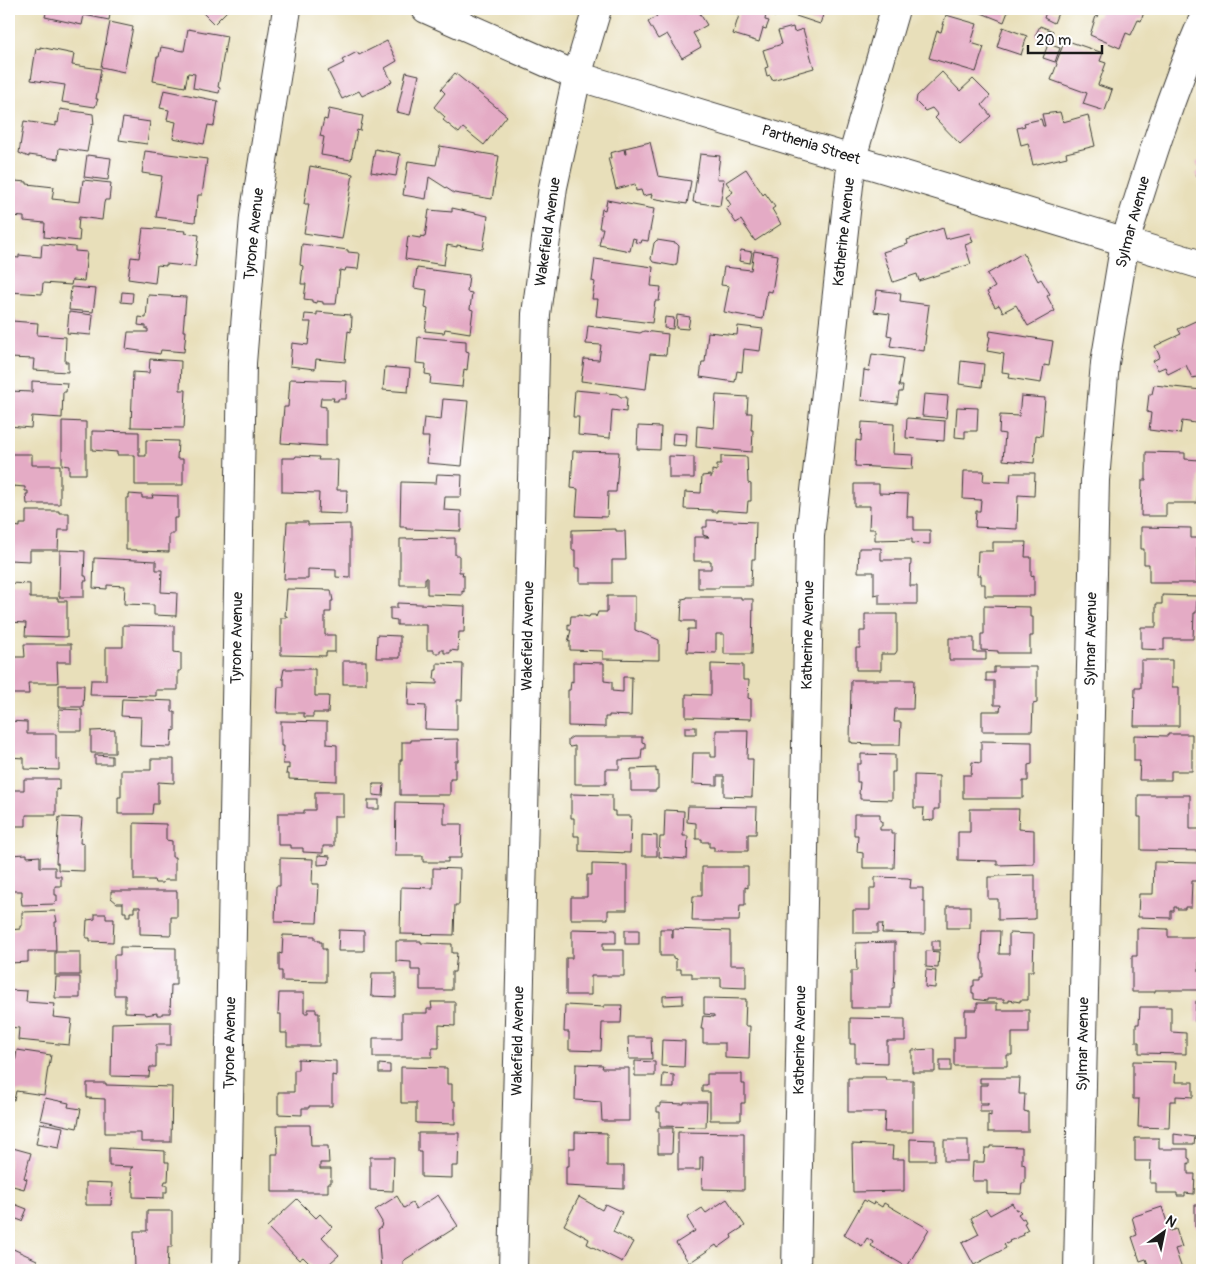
<svg xmlns="http://www.w3.org/2000/svg" width="1211" height="1279" font-family="Pangolin,sans-serif">
<rect width="100%" height="100%" fill="#fff"/>
<filter id="ink" filterUnits="userSpaceOnUse"><feTurbulence type="fractalNoise" baseFrequency=".02" numOctaves="2"/><feDisplacementMap in="SourceGraphic" scale="10" xChannelSelector="R" yChannelSelector="G"/><feConvolveMatrix kernelMatrix="1 2 1 2 8 2 1 2 1" color-interpolation-filters="sRGB"/></filter>
<filter id="wash" filterUnits="userSpaceOnUse"><feTurbulence type="fractalNoise" baseFrequency=".0096" numOctaves="4" result="noise"/><feDisplacementMap in="SourceGraphic" scale="20" xChannelSelector="R" yChannelSelector="G"/><feGaussianBlur stdDeviation="1.12" result="paint"/><feColorMatrix in="noise" values="0 0 0 0 0 0 0 0 0 0 0 0 0 0 0 0 0 1.4 0 .05"/><feComposite in="paint" operator="in"/></filter>
<g filter="url(#wash)">
<rect width="100%" height="100%" fill="#e8dfba"/>
<g id="blocks">
<g fill="#e4abc5">
<path d="M47 9H111L109 20 84 15 82 25 45 17Z"/>
<path d="M199 9H229L214 24Z"/>
<path d="M652 9H697L707 25 693 33 701 47 682 58 667 34 658 39 648 22 657 16Z"/>
<path d="M741 9 748 12 749 9H778L775 17 766 14 765 20 769 21 766 29 763 28 759 42 733 34Z"/>
<path d="M792 9H825L820 24 790 14Z"/>
<path d="M975 9H1009L1004 22 974 10Z"/>
<path d="M1047 9 1058 13 1054 23 1044 18Z"/>
<path d="M1101 9H1145L1141 21 1138 20 1131 35 1126 33 1120 48 1090 35 1096 16 1098 17Z"/>
<path d="M946 15 977 24 971 43 984 47 976 72 929 58 937 31 941 32Z"/>
<path d="M110 22 133 27 124 72 101 67Z"/>
<path d="M1040 26 1053 31 1049 42 1035 36Z"/>
<path d="M793 27 794 32 803 29 814 68 772 80 770 75 767 76 765 68 768 67 763 50 782 44 778 31Z"/>
<path d="M1003 27 1027 36 1021 55 997 47Z"/>
<path d="M188 29 227 36 218 87 220 88 219 93 193 88 195 74 188 73 185 87 153 81 157 57H159L161 47 184 51Z"/>
<path d="M1065 40 1103 53 1100 61 1106 63 1098 85 1112 90 1105 111 1083 104 1087 93 1051 80 1057 64 1056 63Z"/>
<path d="M387 41 397 61 385 68 392 82 362 96 359 91 342 99 328 71 344 63 342 60 357 52 359 55Z"/>
<path d="M1048 44 1060 48 1055 62 1043 58Z"/>
<path d="M40 47 74 54 72 65 101 69 96 99H98L95 107 62 102 65 85 31 80 36 48 40 49Z"/>
<path d="M406 72 419 75 410 115 397 112Z"/>
<path d="M942 72 960 91 973 79 990 96 982 105 991 116 960 144 935 118 938 115 932 108 925 111 916 102 917 96Z"/>
<path d="M455 73 507 116 484 145 463 128 459 133 443 120 445 117 434 107 445 93 441 89Z"/>
<path d="M164 90 218 101 214 126 208 125 204 144 173 138 176 122 167 120 169 110 160 108Z"/>
<path d="M60 109 93 114 94 125 92 124 87 152 59 148 58 159 29 155V157L19 153 24 121 56 126V122L58 123Z"/>
<path d="M329 109 363 116 360 131 357 130 351 160 321 155 324 137 320 136 324 119 327 120Z"/>
<path d="M1060 112 1063 122 1088 115 1095 146 1066 153 1067 157 1033 165 1028 143 1021 145 1017 128 1025 126 1024 123 1041 119 1043 126H1045L1042 114Z"/>
<path d="M123 118 150 122 147 144 119 140Z"/>
<path d="M650 142 658 176 691 181 687 204 651 198 652 194 643 196 641 190 636 191 635 184 616 189 608 158H611L610 153 624 149 625 154H626L625 148Z"/>
<path d="M440 146 499 156 492 199 454 193 429 177 426 199 403 195 408 161 436 165Z"/>
<path d="M375 149 400 154 396 176 371 172Z"/>
<path d="M145 151 207 159 202 195H198L195 222 156 217 162 176 142 173Z"/>
<path d="M700 154 720 156 717 179H724L720 206 693 202Z"/>
<path d="M87 155 111 158 108 180 84 177Z"/>
<path d="M1202 159V183L1195 174 1201 169 1196 163Z"/>
<path d="M310 166 353 174 342 239 304 233 309 204H304Z"/>
<path d="M746 169 763 195 765 193 775 207 772 209 781 224 755 241 741 220 736 223 726 208 731 205 726 197 733 192 726 182Z"/>
<path d="M83 180 111 183 109 200H105L104 203 102 220 79 217 78 229 80 230 79 241 44 237 45 223 24 221V217L11 216 15 181 27 182V184L54 187 52 199 80 202Z"/>
<path d="M607 200 654 209 648 241 642 240 641 243 635 242 636 239 633 238 630 251 599 245 603 228H599L602 209 605 210Z"/>
<path d="M452 208 488 216 483 249 457 245V247L447 245 444 265 405 259 408 236 420 238 421 236 425 237 429 210 452 212Z"/>
<path d="M143 228 186 231 185 233 199 235 195 267 166 264V266L157 265 155 283 128 279 131 257 139 258Z"/>
<path d="M943 228 946 239 970 233 973 242 965 245 971 264 919 281 917 274 893 282 883 252 908 244 907 240Z"/>
<path d="M657 240 676 243 679 246 677 263 675 266 653 262 651 259 654 243Z"/>
<path d="M42 244 75 247V251L87 252 84 281 72 280 71 285 43 283 42 294 9 292V257L19 258V255L41 257Z"/>
<path d="M302 244 348 250V252L358 253 360 254 358 269 346 268 345 271 340 270 336 304H323V302L317 301V303L312 302V300L304 299 306 284H301L303 266 300 265Z"/>
<path d="M741 250 752 252 750 263 739 261Z"/>
<path d="M754 251 778 255 772 292 767 291 763 319 724 312 729 286 721 285 724 267 751 270Z"/>
<path d="M1023 253 1038 281 1041 279 1050 294 1047 296 1055 311 1028 326 1016 305 1003 312 999 305 995 307 987 292 995 287 987 274Z"/>
<path d="M595 259 653 267 651 286 661 287 659 301H655L652 323 596 316 598 299H592L595 282 592 281Z"/>
<path d="M417 268 469 275 467 292 472 293 470 309 473 310 470 333 445 329 444 333 425 331 428 309 425 308 427 290 414 288Z"/>
<path d="M71 287 96 289 93 312 69 310Z"/>
<path d="M877 290 901 293 900 301 929 305 925 335H926L924 351 890 346 892 336 887 335 890 314 874 312Z"/>
<path d="M122 292 133 293 132 303 121 302Z"/>
<path d="M148 295 186 297 183 331H186L184 352 161 350 160 354 126 349 128 332H148V329H146V326L138 325 139 317 146 318Z"/>
<path d="M69 312 93 315 91 335 67 333Z"/>
<path d="M317 312 350 315V317H352L351 332 348 331 345 362 316 359 315 369 290 366 292 343 308 345 311 322H304L305 314 317 315Z"/>
<path d="M677 315 690 317 688 329 676 328Z"/>
<path d="M665 317 674 318 673 329 664 328Z"/>
<path d="M9 318H13L12 321 38 323 37 335 66 337 65 362H68V372L33 370 34 359 9 358Z"/>
<path d="M1202 318V376L1192 378 1186 365 1168 374 1165 367 1158 370 1153 361 1160 357 1155 346 1181 334 1178 329Z"/>
<path d="M588 326 640 333 644 331 668 334 666 355 650 354 646 389 581 381 584 359 599 360 601 345 586 344Z"/>
<path d="M738 326 763 329 760 351 744 349 742 372 737 371 735 382 700 377 702 362H705L708 332 737 335Z"/>
<path d="M990 331 1053 341 1049 366 1044 365 1041 383 1009 378 1010 373 1002 372 1004 354 987 351 990 337H989Z"/>
<path d="M418 337 466 341V351L469 352 467 370 464 369 462 387 430 384 431 375 425 374 426 364 416 363Z"/>
<path d="M872 354 903 358 899 386H903L902 392H899L897 404 861 400 864 370 869 371Z"/>
<path d="M150 359 181 361 180 390H186L184 428 131 427 133 372 149 373Z"/>
<path d="M961 361 984 364 982 387 959 384Z"/>
<path d="M385 367 410 369 408 392 383 390Z"/>
<path d="M290 379 347 381 346 399H338V401H333L334 398H321L320 406 326 407V446L281 443 284 407H288Z"/>
<path d="M32 381 67 383 66 392H63L62 418 32 416 31 428 9 426V391L32 392Z"/>
<path d="M1154 385 1202 390V424L1182 421 1180 434 1149 430 1151 413 1147 412 1149 394H1152Z"/>
<path d="M575 390 617 394 621 397H627L626 412 612 410 610 438 578 435 579 417H573Z"/>
<path d="M924 394 948 396 946 418 922 416Z"/>
<path d="M716 395 748 397 747 413H752L751 430H753L752 452 696 447 697 426 714 428Z"/>
<path d="M1021 396 1045 398 1042 436 1036 435 1034 463 1003 460 1005 434 999 433 1000 415 1019 416Z"/>
<path d="M443 399 468 401 462 466 427 463 429 437H422L424 418 441 420Z"/>
<path d="M957 407 978 408 977 431H965V438L955 437Z"/>
<path d="M907 418 945 421 944 441 906 438Z"/>
<path d="M62 421 86 422V474H69V466L62 465Z"/>
<path d="M862 422 894 424 893 454 913 455 912 469 855 466 856 440 861 441Z"/>
<path d="M638 426 661 427 660 450 637 449Z"/>
<path d="M92 431 139 432V456H146V440L178 441 177 459H183V485H135V455H117V452L92 450Z"/>
<path d="M673 433 687 434 686 446 672 445Z"/>
<path d="M573 451 619 452 616 492H608L607 517 576 516 578 489 571 488Z"/>
<path d="M1146 452 1185 453V459L1200 460 1197 503H1166V516H1141L1142 480H1146Z"/>
<path d="M9 454H32V465H60V504H27L26 494H28V491H25V487L13 486V489H9Z"/>
<path d="M296 456 319 457 318 460H338L337 490H347L346 514 318 513 319 493 282 492V458H295Z"/>
<path d="M669 456 694 457V478H669Z"/>
<path d="M721 456 747 457 748 483 751 484V501H748L747 512 717 510V512H712V510L684 509 685 492 701 493 702 476 710 475V477H712V470L717 471V464H721Z"/>
<path d="M964 471H984L983 481 1010 482 1011 473H1035L1034 496 1018 495 1017 529 975 527 976 511H980L981 500 963 499Z"/>
<path d="M437 474 462 475 461 497H445L444 510 461 511V531L406 529V527H400L401 482 436 483Z"/>
<path d="M854 484H879V493L908 494 907 517H914V530H930V544L912 543V539L875 540V529H869L870 506H854Z"/>
<path d="M129 494 142 495V498H153L152 495 178 496V518H174V534H169V552L137 551V550H126V498H129Z"/>
<path d="M26 511H59V513H69V530H59L58 550H30V561L9 560V525L20 527V524H26Z"/>
<path d="M707 520 756 522 755 559H752L751 586H719V588H698V569H711V561H694V537H709L703 535V527H707Z"/>
<path d="M287 522H308V525L350 524V578L336 577V570L308 569V579H284Z"/>
<path d="M1141 527 1191 528V538H1197V583H1149V564H1144V549H1141Z"/>
<path d="M616 529V531H625L626 560H612V583H580V568H575V550H572V530Z"/>
<path d="M455 538V555H459V572H463L462 575H464V592L462 591V595L427 594V578H425V585H400V539Z"/>
<path d="M993 542H1026L1025 557H1031V576L1034 575V596H985V584H981V575H977L978 551H993Z"/>
<path d="M859 548H881V560H911L910 586H917V604H879V594L874 595V572H858Z"/>
<path d="M60 550 85 551 84 576H86L87 581H84V597H59Z"/>
<path d="M94 558 156 561V570H162L161 592 177 593 176 616 154 615V605L124 604 125 586 107 585V589L93 588Z"/>
<path d="M9 583 30 584V598H58V601H67V637L25 636 26 623 9 622Z"/>
<path d="M287 589 331 590 333 601H331V612H325V635H335V652H326V656L281 655V618H287V616H285Z"/>
<path d="M1162 595 1197 596 1196 613H1194L1193 639H1164V650L1141 649V627H1156V604H1162Z"/>
<path d="M607 596H635V630L659 640V660L603 659V651L570 650V641L568 642 571 630H568V624L570 625 571 616H578V615L589 617 590 615H595L596 617 598 612H607Z"/>
<path d="M687 597H741V599H753L752 654H724V634H716V653L687 652 688 629H695V621H681L682 599 687 598Z"/>
<path d="M397 603 465 606 464 632H459L458 651 450 650V653H444V650H440V653H434V650H427V625H397V620L390 619V608H397Z"/>
<path d="M984 606 1030 607V617H1033V636H1030V653H998V651L981 650V634H984Z"/>
<path d="M865 614H897V651L895 654H881V670H856V648H860V631H865Z"/>
<path d="M123 625 174 626V652L181 653V671H178V690H156V696L90 695 91 680H106V647H123Z"/>
<path d="M377 635 400 636V658H376Z"/>
<path d="M949 638H974V652H986V660H949Z"/>
<path d="M24 644H71V662H57L58 683H28L29 694H9V657H25Z"/>
<path d="M1141 660H1172V687H1179V726H1134L1135 688H1141Z"/>
<rect x="343" y="661" width="23" height="23"/>
<path d="M573 662 604 663V681L612 682V691L623 692V677H632L631 716 609 715V717H605V727L568 726V690H570L571 681 573 682Z"/>
<path d="M437 663 463 664 462 700H457V730L425 729 426 706 408 705 409 683 437 684V679H434L435 670H437Z"/>
<path d="M711 664 743 665V680H749L748 698 751 699V719L686 717V694L711 695Z"/>
<path d="M994 667H1037V703L1033 704 1032 731H982V711H1000L1001 705H994V681H986V673H994Z"/>
<path d="M284 669H315V696H329L328 713H313V717H304V713H277L278 687H284V679H282Z"/>
<path d="M851 680H914L913 709H895L894 722H901L900 745H872V744L852 743V742H850Z"/>
<path d="M59 685H84L83 707H59Z"/>
<path d="M122 699 172 701V712H175V730L172 731 171 747 140 746 141 717 121 716Z"/>
<path d="M59 709 82 710V731H59Z"/>
<path d="M9 721 27 722V734H56V759L59 760V770L24 769V758L9 757Z"/>
<path d="M281 721 327 722V744L337 745V781L289 779V774H286L287 768 289 769V764H283L284 746H281Z"/>
<rect x="685" y="727" width="11" height="7"/>
<path d="M115 730V753H91V731Z"/>
<path d="M716 730H748L747 759H753L752 797 724 796V776H717V785L692 784 693 753H710V757H716Z"/>
<path d="M1168 734H1192V771H1171V780H1139L1140 761H1134V735L1168 736Z"/>
<path d="M572 737H642V742L645 743V749H642L641 759 619 760V769H606V784H575V746L570 747 568 745V740Z"/>
<path d="M458 739V761H455V779H450V795H400V760H402V742H411V740Z"/>
<path d="M981 741 1032 742V764L1028 765V781H1023V798H963V775H971L972 762 981 763Z"/>
<path d="M861 754 895 755V772H892V800L860 799V794H859L860 782H857V764H861Z"/>
<path d="M95 755 112 756V764H95Z"/>
<path d="M151 759H174V783L158 782V804H153L152 814H118V797H121V770H151Z"/>
<rect x="1198" y="767" width="4" height="22"/>
<path d="M656 768V772L658 771V789H656V791H631V769Z"/>
<path d="M914 775 939 776V809H934V820L923 821 924 808H914Z"/>
<path d="M24 779H59V790L56 789V815H26V826H9V790H24Z"/>
<path d="M373 784H384L383 796 373 795Z"/>
<path d="M315 792H343V816H334V846H323V853L303 852V848H291V845H278V813H304V810H315Z"/>
<path d="M571 794 612 795V811H615V816H631L630 853 579 851V836H574V818H571Z"/>
<path d="M1138 795H1190V829H1202V851L1141 850V817H1138Z"/>
<rect x="368" y="800" width="11" height="9"/>
<path d="M396 802 444 803V824H462L461 858H448V862H423V856H395Z"/>
<path d="M688 806 757 807 756 834H748V851H714V847H709V842H702V839H696V823L687 822Z"/>
<path d="M970 809H1019L1018 829 1034 830V864L997 865V861L958 860V832H970Z"/>
<path d="M665 810 684 811 683 836H688L687 859 659 857 660 837H664Z"/>
<path d="M854 814H880V821H882V826H880V830H891V834H895L894 868H863V853L857 852 858 835H854Z"/>
<path d="M59 817 82 818 80 843 84 844V871L58 870V863H56Z"/>
<path d="M134 823 166 824V840L172 841V857H175V880H164L163 883H155L154 880H134Z"/>
<path d="M642 835 657 836V856H642Z"/>
<path d="M27 854V857L40 856V867H55V876H61V886H55V895H57V901H56L55 904 22 905 21 896H22V891H9V855Z"/>
<path d="M318 855 330 856 329 864 318 865Z"/>
<path d="M280 858 313 859 312 884H319L317 923 275 922 276 886H280Z"/>
<path d="M1154 862 1198 863V881H1192L1191 907H1185V909H1177V907H1174V911H1171V918L1138 917 1139 894H1153Z"/>
<path d="M592 864 627 865V910H608V919H571V897H587V875H592Z"/>
<path d="M702 867H748V888L745 887V905H740L739 921H692L693 896H702Z"/>
<path d="M433 868 460 869 459 905H455L454 935 400 934 401 887 433 888Z"/>
<path d="M1035 875V919L998 920V899H988V877H996V876Z"/>
<path d="M875 877 908 878 911 879 910 888H923V901H925V934L882 933 883 924H878V933H853V910H870V888H875Z"/>
<path d="M111 891H177V917H171V935L140 934V907H134V912H130V916H126V912H123V903H117L111 898Z"/>
<rect x="947" y="906" width="23" height="22"/>
<path d="M55 911 57 922H55L56 951H28V962L9 963V930L20 929V926H22V912Z"/>
<path d="M95 914H106V919H114L113 942 90 941V938H86L87 920 95 919Z"/>
<path d="M1137 928 1168 929V937H1199V971H1202V990H1155V992H1132V956H1137Z"/>
<path d="M572 929 616 930V943H603V950H624V976H591V995H566V958H572Z"/>
<path d="M660 929H672V938H673V929L730 931V965H746V988L721 987V978H692V973H681V969H676V959L673 958V956H660Z"/>
<path d="M339 930 364 931V951H338Z"/>
<rect x="625" y="930" width="14" height="14"/>
<path d="M982 931H1000L999 954H1009V933L1034 934 1033 971H1028V1000H1020V1002L1009 1000V1002H1004V999H987V1001L974 999V993H972V986H974V980H980V977H983V963L981 959Z"/>
<path d="M283 935 315 936V940H319V942H322V949H326V982L282 981V971H279V953L282 954Z"/>
<path d="M396 941H421V943L452 944V953H457L455 972H452V990H420V970H411V962L396 961Z"/>
<rect x="932" y="941" width="8" height="9"/>
<path d="M895 942V969L894 988H892V1008H851V971H857L856 943Z"/>
<path d="M120 947 176 948V985H171L170 1013H162V1015H157V1013L146 1015 145 1013 125 1012V995H114V955H120Z"/>
<path d="M926 951 939 952 938 968 926 967Z"/>
<rect x="55" y="952" width="25" height="23"/>
<path d="M926 970 936 971 935 988 925 987Z"/>
<path d="M372 973H396V997L371 996Z"/>
<path d="M56 977H80V998H55Z"/>
<path d="M9 990 27 991 26 1002 55 1004 53 1017 72 1019 69 1045 18 1040 19 1028 9 1027Z"/>
<path d="M279 993H304V1013H308V1009H316V1013H319V1046H287V1033H281V1014H278Z"/>
<path d="M683 995V1004L663 1005V996Z"/>
<path d="M704 998 746 999 745 1026H750L749 1059 725 1058V1043H703V1029H701L703 1016 714 1017V1015L704 1014Z"/>
<path d="M1196 1001H1202V1022H1195Z"/>
<path d="M431 1002H455V1026L439 1025V1048H432V1057H373V1038H402V1013H427V1009H432Z"/>
<path d="M977 1003H997V1010H1029V1033H1012V1055H1007V1066H954V1037H965V1010H977Z"/>
<path d="M565 1005 604 1007V1005H622L621 1023H602L601 1051 569 1050V1032H564Z"/>
<path d="M1140 1007H1171V1032L1186 1033V1054L1139 1053V1042H1136V1024H1139Z"/>
<path d="M850 1018 905 1019V1041H887V1063L855 1062V1044H850Z"/>
<path d="M149 1022H171V1045H156V1067H150L149 1077 111 1076 112 1023Z"/>
<path d="M628 1037H651L652 1059H629Z"/>
<path d="M662 1040 685 1041 684 1067 661 1066Z"/>
<path d="M935 1049V1072H912V1050Z"/>
<path d="M17 1050 51 1055 49 1067H48L44 1095 16 1091 14 1100 9 1099V1062L15 1063Z"/>
<path d="M298 1059 336 1061V1076L332 1075V1106H309V1108H302V1115L278 1114V1092H294V1070H298Z"/>
<rect x="940" y="1060" width="11" height="11"/>
<path d="M635 1061 655 1062V1076H635Z"/>
<path d="M1133 1061 1176 1062 1175 1082H1193V1097L1176 1096V1101H1170L1169 1128 1138 1127 1139 1099H1133Z"/>
<path d="M379 1064 390 1065V1073H379Z"/>
<path d="M576 1064 603 1065 602 1068H629V1121H602L601 1102 575 1100Z"/>
<path d="M401 1067 447 1068V1084H452V1101H455V1124L416 1123V1103H401Z"/>
<path d="M663 1074 674 1075V1088H662Z"/>
<path d="M707 1074H742V1084H745V1103H741V1120H710V1092H702V1085H707Z"/>
<path d="M861 1077H885L886 1080H913V1132H884L885 1112H848V1078H861Z"/>
<path d="M980 1078H1020L1019 1094H1025L1024 1111 1028 1112V1132H988V1115L991 1116V1112H980V1105H988V1103H980V1085H988V1083H980Z"/>
<path d="M87 1083H106V1085L172 1087 171 1142H141V1133H105V1099L87 1098Z"/>
<path d="M45 1098 69 1103 68 1107 81 1109 77 1128 40 1120Z"/>
<path d="M684 1102H707L706 1127 660 1126V1112H657V1107H660V1103L684 1104Z"/>
<path d="M40 1123 63 1127 59 1148 36 1144Z"/>
<path d="M277 1125H310L311 1146H328L329 1163H320V1169H331V1183H328V1192H272V1154H278Z"/>
<path d="M658 1128H673L672 1153H658Z"/>
<path d="M575 1132 607 1133V1166H624V1189L566 1186V1166H569V1148H575Z"/>
<path d="M678 1132 744 1133V1190L702 1189 703 1157H700V1170H678Z"/>
<path d="M418 1133H459L458 1166H452V1178L421 1177V1152H418Z"/>
<path d="M1174 1134 1195 1137 1194 1144H1174Z"/>
<path d="M1135 1138H1159V1149H1188V1158L1190 1159V1164L1188 1163V1174H1195L1194 1194 1185 1193V1196H1177V1193H1156V1183H1150L1151 1161H1135Z"/>
<path d="M910 1139 935 1140V1160H910Z"/>
<rect x="944" y="1140" width="24" height="21"/>
<path d="M852 1144 893 1146 892 1159H904V1191L853 1192Z"/>
<path d="M990 1146 1022 1147V1164L1025 1165V1183H1022L1021 1194 987 1193V1181H972L973 1162H984L985 1148H990Z"/>
<path d="M9 1147 31 1153 24 1178 27 1179 24 1189 9 1185Z"/>
<path d="M109 1148 165 1151V1162H169L168 1181H165L164 1185H167V1192H164V1198L133 1197V1182H131L133 1177 131 1175V1168L133 1167 109 1166Z"/>
<path d="M370 1157H394L393 1191 370 1190Z"/>
<path d="M86 1182 112 1183 111 1205H86Z"/>
<path d="M438 1195 458 1226 403 1261V1270H381L378 1229 381 1227 382 1222 375 1210 397 1196 404 1208 412 1203 416 1209Z"/>
<path d="M579 1197 602 1210 605 1204 622 1212 613 1232 633 1242 622 1262 587 1244 589 1239 564 1225Z"/>
<path d="M297 1199 316 1218 320 1214 332 1227 322 1237 339 1255 322 1270H316L303 1257 299 1260 267 1227Z"/>
<path d="M727 1199 745 1226 731 1235 732 1238 718 1248 716 1245 689 1263 676 1243 695 1231 687 1218 702 1208 706 1213Z"/>
<path d="M864 1200 873 1205 874 1202 882 1207 884 1203 929 1229 907 1267 871 1246 873 1242 867 1238 862 1246 844 1235Z"/>
<path d="M9 1202 27 1209 22 1221 11 1217 9 1223Z"/>
<path d="M1012 1203 1016 1210 1018 1209 1021 1212 1018 1214 1022 1219 1024 1218 1026 1222 1024 1223 1028 1230 1023 1233 1024 1235 1009 1241 1010 1242 1006 1244 1005 1243 1004 1244 1006 1248 974 1265 962 1243 979 1234 971 1218 986 1209 990 1215Z"/>
<path d="M1195 1205H1202V1228L1195 1227Z"/>
<path d="M1162 1207 1170 1231 1176 1229 1182 1247 1175 1249 1182 1269 1178 1270H1150L1146 1259 1140 1261 1132 1237 1137 1235 1132 1217Z"/>
<path d="M147 1211H172V1247H168L167 1270H135L134 1231H147Z"/>
<path d="M9 1247 37 1260 33 1270H9Z"/>
</g>
</g>
</g>
<g filter="url(#ink)">
<use href="#blocks" fill-opacity="0" stroke="#3b3934" stroke-width="1"/>
<g fill="none" stroke-linecap="round" stroke-linejoin="round">
<defs>
<g id="minor">
<path d="M226 1270 242 363 254 217 287 9"/>
<path d="M513 1270 536 314 553 187 577 76 597 9"/>
<path d="M796 1270 810 536 852 158 895 9"/>
<path d="M1078 1270 1095 480 1105 363 1125 242"/>
</g>
<g id="tertiary">
<path d="M426 9 577 76 1202 265"/>
<path d="M1125 242C1148 168 1171 94 1202 22"/>
</g>
</defs>
<use href="#minor" stroke="#3b3934" stroke-width="30"/>
<use href="#tertiary" stroke="#3b3934" stroke-width="30"/>
<use href="#minor" stroke="#fff" stroke-width="28"/>
<use href="#tertiary" stroke="#fff" stroke-width="28"/>
</g>
</g>
<g text-anchor="middle" dominant-baseline="central" stroke-width="4" stroke-linejoin="round" paint-order="stroke">
<g font-size="15" fill="#1c1c1c" stroke="#fff">
<text transform="translate(811 145) rotate(17)">Parthenia Street</text>
<text transform="translate(1133 222) rotate(-75)">Sylmar Avenue</text>
<text transform="translate(548 232) rotate(-82)">Wakefield Avenue</text>
<text transform="translate(844 232) rotate(-84)">Katherine Avenue</text>
<text transform="translate(254 234) rotate(-84)">Tyrone Avenue</text>
<text transform="translate(808 635) rotate(-89)">Katherine Avenue</text>
<text transform="translate(528 636) rotate(-89)">Wakefield Avenue</text>
<text transform="translate(237 638) rotate(-89)">Tyrone Avenue</text>
<text transform="translate(1091 639) rotate(-89)">Sylmar Avenue</text>
<text transform="translate(800 1040) rotate(-89)">Katherine Avenue</text>
<text transform="translate(518 1041) rotate(-89)">Wakefield Avenue</text>
<text transform="translate(230 1043) rotate(-89)">Tyrone Avenue</text>
<text transform="translate(1083 1044) rotate(-89)">Sylmar Avenue</text>
</g>
</g>
<rect width="1211" height="1279" fill="none" stroke="#fff" stroke-width="30"/>
<g transform="translate(1164 1232) rotate(33)" stroke="#ffffff" stroke-width="4" paint-order="stroke">
<path d="M0-4L9 19L0 12L-9 19Z" fill="#1c1c1c"/>
<text y="-8" font-size="14" font-weight="bold" text-anchor="middle" fill="#1c1c1c">N</text>
</g>
<path d="M1028 45v8h74v-8" fill="none" stroke="#1c1c1c" stroke-width="2.5"/>
<text x="1036" y="45" font-size="15" fill="#1c1c1c" stroke="#ffffff" stroke-width="4" paint-order="stroke">20 m</text>
</svg>
